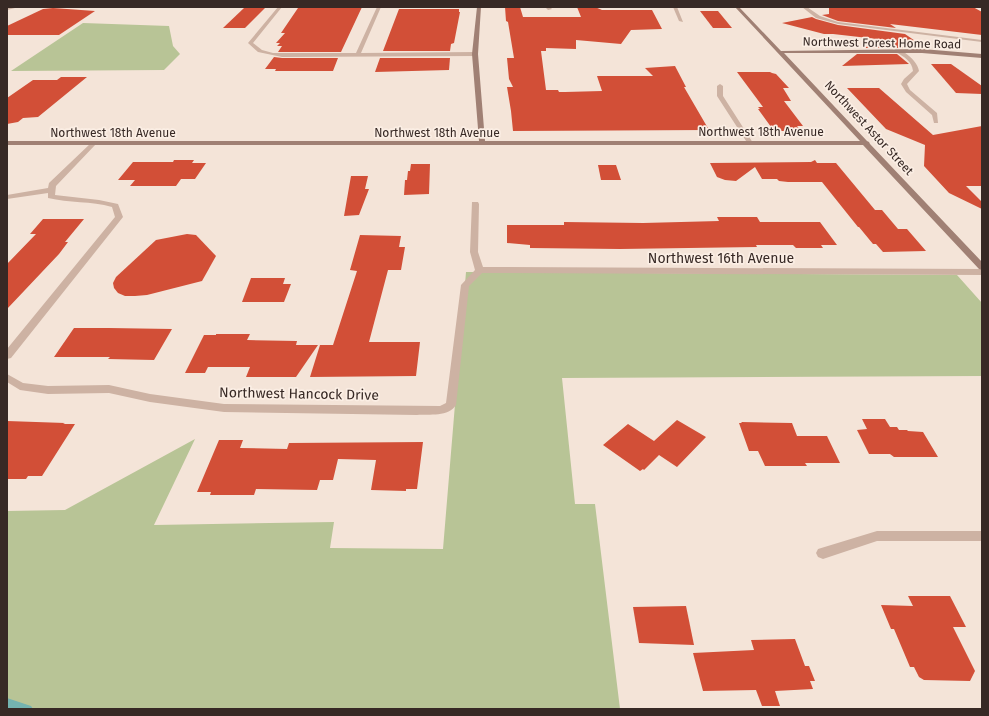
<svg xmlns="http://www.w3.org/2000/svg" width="989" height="716" font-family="'Fira Sans',sans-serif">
<rect width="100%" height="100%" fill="#f4e4d8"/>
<g fill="#b8c496">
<path d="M83 23 169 26 173 46 180 54 164 70 11 71Z"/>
<path d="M466 272 957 275 982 303V376L562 378 575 504H595L620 709H7V511L65 510 195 439 154 525 334 522 330 548 443 549Z"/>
</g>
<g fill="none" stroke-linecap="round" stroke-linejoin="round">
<path fill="#74b3b0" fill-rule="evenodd" d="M7 698 31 706 33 709H12L7 708Z"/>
</g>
<g fill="#d24f37">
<path d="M362 7 341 52H278L282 46H277L280 43H276L285 33H281L298 8Z"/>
<path d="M505 7H520L523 17H581L577 7H595L602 10H652L662 29 631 30 621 44 576 40V49L546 48V51H541L546 90H558L559 92H565L602 91 597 76H653L645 68 675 66 686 87H684L709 130 513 131 511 111 507 87H513L509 79 507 58H514L508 22 506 21Z"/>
<path d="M829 7H973L982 12V35L890 24 896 28 838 21 822 15 829 14Z"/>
<path d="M53 8 95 11 59 35H7V26L43 9Z"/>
<path d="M244 8H265L245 28H223Z"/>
<path d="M399 9H459V12H460L454 43 451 44 450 51H383Z"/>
<path d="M700 11H718L732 28H713Z"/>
<path d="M812 17 816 19 838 25 905 34 921 45 914 44V48H865L877 39 833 34H824L782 23Z"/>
<path d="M857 54H897L909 64 842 66Z"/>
<path d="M274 57 282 58H338L333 71H275L276 69H265Z"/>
<path d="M380 58H450L449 70 375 72Z"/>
<path d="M931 64H951L982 86V94L956 93Z"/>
<path d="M737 72H770L772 73 776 74 789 88H783L791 101H784L803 126H797L801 131H774L758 109H760L758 107H763Z"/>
<path d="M61 77H87L38 117 23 118 18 122 7 124V98L33 80H57Z"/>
<path d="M847 88H879L933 135 982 126V186H966L982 202V209L949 193 924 166 925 145 886 129Z"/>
<path d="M174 160H194L192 163H206L195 179H181L176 186H130L135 180H118L133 162H173Z"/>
<path d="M815 160 817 163H836L875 210H882L898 229H907L926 251 883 252 876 244H873L859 227H858L822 182H788L779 181 777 179H762L755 167 736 181 725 180 717 177 710 163 811 162Z"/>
<path d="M411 164H430L429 194 404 195 405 180H407L408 171H410Z"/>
<path d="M598 165H616L621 180H601Z"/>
<path d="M351 176H368L365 189H369L359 215 344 216Z"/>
<path d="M717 217H757L760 222H820L837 245H821L823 248H796L793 245H756L757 247 620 249 530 248V245L507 243V225H564V222L643 223 719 221Z"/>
<path d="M43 219H84L65 242H68L59 254 7 309V264L36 234H30Z"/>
<path d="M187 234 196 235 216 256 202 281 147 295 135 296H125L118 293 114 288 113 283 116 277 156 240Z"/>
<path d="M360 235 401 236 399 247H405L401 270H388L369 342H420L416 376 310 377 320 345H333L357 271 350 270Z"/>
<path d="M251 278H285L283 284H291L284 302H242Z"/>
<path d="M74 328H109L172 329 154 360 108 359 110 357H54Z"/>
<path d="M216 334H250L247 340 297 341 296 345H318L296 377H246L250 367H208L205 373H185L204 335H216Z"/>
<path d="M862 419H885L890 427H897L899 430H907L908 431 923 432 938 457H894L890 454H869L857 430 867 429Z"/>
<path d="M677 420 706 437 677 467 659 455 644 470 643 469 640 471 603 445 628 424 654 441Z"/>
<path d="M7 421 65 423 63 424H75L42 476H28L26 479H7Z"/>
<path d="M741 422 792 423 797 436H827L840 463H805L807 466H765L758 451H749L739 423H742Z"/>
<path d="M219 440H243L240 448 287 449 289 443 423 442 417 489H406V491L371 490 376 460 338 459 333 480H320L317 490 256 489 254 495H210L211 492H197Z"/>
<path d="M908 596H950L966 627H953L975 671 970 681 924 680 919 677 914 667H910L894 629H891L881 605 913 606Z"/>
<path d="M686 606 694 645 639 643 633 607Z"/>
<path d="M795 639 805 666H809L815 681H810L813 689 775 691 780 706H762L756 690 703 691 693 653 754 650 751 640Z"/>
</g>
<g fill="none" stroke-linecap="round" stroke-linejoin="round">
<g fill="#cdb2a3" fill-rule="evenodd">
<path d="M15 7V8L7 10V8Z"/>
<path d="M110 7H153L151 8H112Z"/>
<path d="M278 7H282L253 43 262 50 273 53H356L377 7H381L361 53 475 52 478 54 475 56 282 57 258 52 248 43Z"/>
<path d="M545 7H550L552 9 548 10Z"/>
<path d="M673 7H677L683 22 679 21Z"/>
<path d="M802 7H807L820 16 838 22 982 40V42L838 24 816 18Z"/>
<path d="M896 50C905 50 918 62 919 71L907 84 910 90 937 113 938 123H934L932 115 906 92 901 84 904 79 913 71C912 61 904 57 896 52Z"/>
<path d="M720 84 723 86V96L753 143 752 144H748L717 96V86Z"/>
<path d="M91 143 96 144 56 186 55 195 99 200 118 204 123 217 11 358 7 359V349L115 217 112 207C91 201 69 203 48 198V193L7 199V195L48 188 49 183Z"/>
<path d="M472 202H478L479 204 478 252 483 267 982 269V275L482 273 469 286 456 405C449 417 429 414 417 415L224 412 150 402 109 393 48 394 20 390 7 382V374L23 383 48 386 109 385 150 394 224 404 440 406 446 403 461 285 475 270 470 252Z"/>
<path d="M877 531H982V541H877L823 559 818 557 816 553 818 549Z"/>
</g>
<path fill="#a08074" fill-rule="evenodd" d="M477 7H481L478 54 485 141H860L735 7H739L781 51 922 49 982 54V58L922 53H784L867 141 869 142 870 144 982 262V270L979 269 863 145H7V141H479L472 54Z"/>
</g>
<g text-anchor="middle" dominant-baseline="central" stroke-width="3.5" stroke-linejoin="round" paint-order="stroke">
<g font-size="12" fill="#372925" stroke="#fbeee4">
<text transform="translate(882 43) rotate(1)">Northwest Forest Home Road</text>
<text transform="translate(869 128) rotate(47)">Northwest Astor Street</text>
<text x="761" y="132">Northwest 18th Avenue</text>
<text x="113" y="133">Northwest 18th Avenue</text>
<text x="437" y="133">Northwest 18th Avenue</text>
</g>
<g font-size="14" fill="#372925" stroke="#fbeee4">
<text x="721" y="258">Northwest 16th Avenue</text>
<text transform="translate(299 394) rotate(1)">Northwest Hancock Drive</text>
</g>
</g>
<rect width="989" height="716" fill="none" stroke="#372925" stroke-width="16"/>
</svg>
